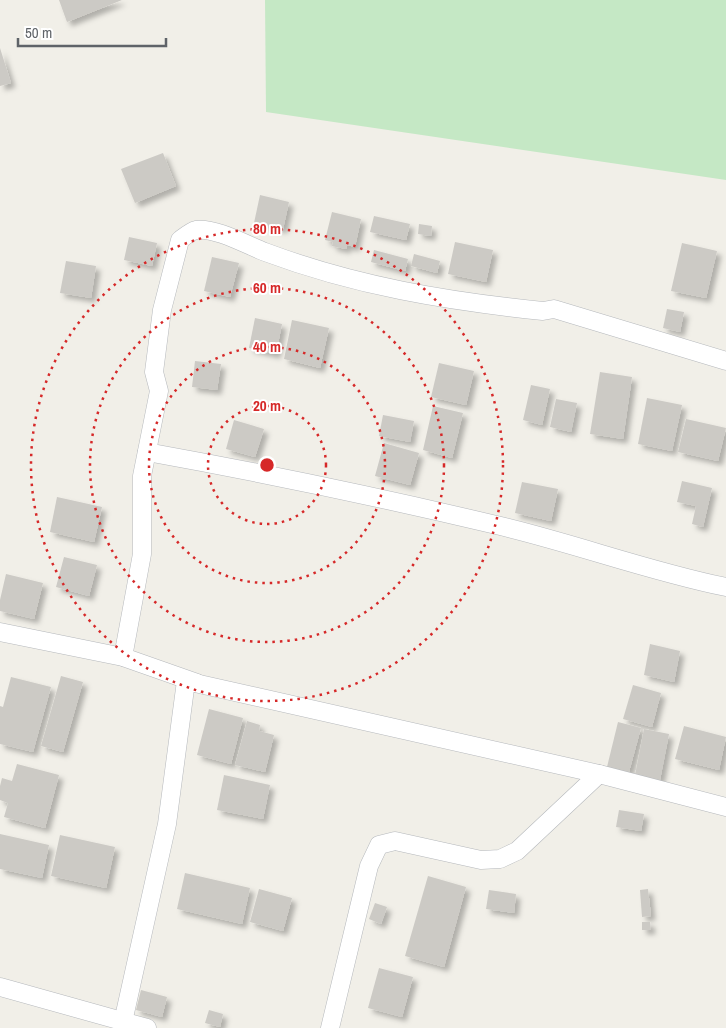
<svg xmlns="http://www.w3.org/2000/svg" width="726" height="1028" font-family="'Archivo Narrow',sans-serif">
<defs>
<filter id="shadow"><feDropShadow dx="4.5" dy="4.5" stdDeviation="2.5" flood-color="#0004"/></filter>
</defs>
<rect width="100%" height="100%" fill="#f1efe8"/>
<path fill="#c5e8c5" d="M265 0H726V180L266 112Z"/>
<g fill="#cccac5" filter="url(#shadow)">
<path d="M59 0H122L67 22Z"/>
<path d="M0 48 11 83 0 86Z"/>
<path d="M163 153 176 186 135 203 121 169Z"/>
<path d="M260 195 289 202 283 229 254 223Z"/>
<path d="M332 212 361 219 355 247 347 245 346 249 332 246 333 242 325 240Z"/>
<path d="M374 216 410 224 406 240 370 232Z"/>
<path d="M419 224 432 226 431 236 418 234Z"/>
<path d="M129 237 157 243 152 266 124 260Z"/>
<path d="M455 242 493 250 486 282 448 274Z"/>
<path d="M682 243 717 251 706 298 671 291Z"/>
<path d="M374 250 408 259 405 271 371 262Z"/>
<path d="M414 254 440 261 437 273 411 266Z"/>
<path d="M212 257 239 263 230 297 204 291Z"/>
<path d="M66 261 96 266 91 298 60 293Z"/>
<path d="M667 309 684 312 680 332 663 328Z"/>
<path d="M255 318 282 324 276 354 249 348Z"/>
<path d="M292 320 329 328 320 368 284 359Z"/>
<path d="M195 361 221 364 217 390 192 387Z"/>
<path d="M439 363 474 371 466 405 431 397Z"/>
<path d="M600 372 632 377 623 439 590 434Z"/>
<path d="M531 385 550 389 542 425 523 420Z"/>
<path d="M647 398 682 405 672 451 638 444Z"/>
<path d="M556 399 577 403 571 432 550 427Z"/>
<path d="M433 406 463 413 452 458 423 450Z"/>
<path d="M383 415 414 421 410 442 379 436Z"/>
<path d="M686 419 726 428 718 461 678 452Z"/>
<path d="M234 420 264 429 255 457 226 449Z"/>
<path d="M384 443 419 453 410 485 375 476Z"/>
<path d="M682 481 712 488 703 527 692 524 696 506 677 502Z"/>
<path d="M522 482 558 489 551 521 515 513Z"/>
<path d="M57 497 102 507 94 542 50 532Z"/>
<path d="M64 557 97 565 89 596 56 587Z"/>
<path d="M6 574 43 583 34 619 0 611V600Z"/>
<path d="M650 644 680 651 674 682 644 675Z"/>
<path d="M61 676 83 682 63 752 41 746Z"/>
<path d="M11 677 51 687 33 752 0 744V706L3 707Z"/>
<path d="M633 685 661 693 652 727 623 719Z"/>
<path d="M209 709 243 718 231 764 197 755Z"/>
<path d="M247 721 260 725 259 731 274 735 265 772 235 765Z"/>
<path d="M618 722 641 728 629 772 607 767Z"/>
<path d="M684 726 726 737 719 770 675 759Z"/>
<path d="M644 729 669 734 660 780 635 775Z"/>
<path d="M17 764 59 775 45 828 4 817 8 803 0 800V786L2 778 12 781Z"/>
<path d="M224 775 270 785 263 819 217 810Z"/>
<path d="M619 810 644 814 641 831 616 827Z"/>
<path d="M0 834 49 845 42 878 0 869Z"/>
<path d="M60 835 115 847 106 888 51 876Z"/>
<path d="M185 873 250 888 242 924 177 909Z"/>
<path d="M428 876 466 887 444 967 405 956Z"/>
<path d="M259 889 292 898 283 931 250 922Z"/>
<path d="M648 889 651 916 642 917 640 890Z"/>
<path d="M489 890 516 894 514 913 486 909Z"/>
<path d="M375 903 387 907 381 924 369 919Z"/>
<path d="M642 922H650L651 930H642Z"/>
<path d="M379 968 413 977 402 1017 368 1008Z"/>
<path d="M141 990 167 997 162 1017 136 1010Z"/>
<path d="M209 1010 223 1014 220 1027 205 1023Z"/>
</g>
<g fill="none" stroke-linecap="round" stroke-linejoin="round">
<defs>
<g id="street">
<path d="M147 452C263 473 378 497 492 524 571 542 647 571 726 587"/>
<path d="M0 632 123 657 197 683"/>
<path d="M123 657 142 554V476L159 391 154 372 162 310 180 240C184 237 191 231 196 230 215 227 247 245 265 252 356 286 446 301 543 311L554 309 726 361"/>
<path d="M0 987 147 1028"/>
<path d="M123 1022 167 824 186 681 599 774 726 807"/>
<path d="M330 1028 369 866 379 845 395 841 481 860 500 859 517 851 599 774"/>
</g>
</defs>
<use href="#street" stroke="#b5b8bc" stroke-width="19"/>
<use href="#street" stroke="#fff" stroke-width="18"/>
</g>
<g fill="none" stroke="#d62828" stroke-width="2.5" stroke-dasharray="2.5 5">
<circle cx="267" cy="465" r="59"/>
<circle cx="267" cy="465" r="118"/>
<circle cx="267" cy="465" r="177"/>
<circle cx="267" cy="465" r="236"/>
</g>
<circle cx="267" cy="465" r="8" fill="#d62828" stroke="#fff" stroke-width="2.5"/>
<g font-size="15" text-anchor="middle" font-weight="bold" fill="#d62828" stroke="#fff" stroke-width="4" stroke-linejoin="round" paint-order="stroke">
<text x="267" y="234">80 m</text>
<text x="267" y="293">60 m</text>
<text x="267" y="352">40 m</text>
<text x="267" y="411">20 m</text>
</g>
<path d="M18 38v8h148v-8" fill="none" stroke="#5f6368" stroke-width="2.5"/>
<text x="25" y="38" font-size="15" fill="#5f6368" stroke="#ffffff" stroke-width="4" paint-order="stroke">50 m</text>
</svg>
